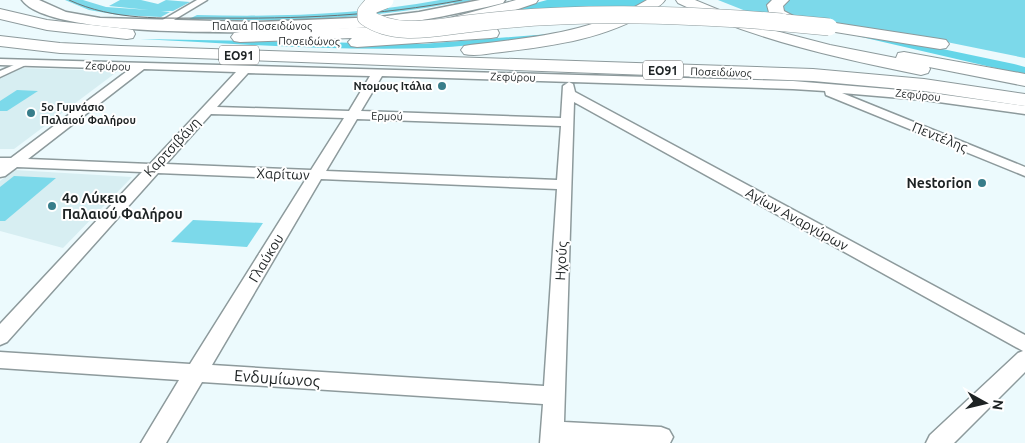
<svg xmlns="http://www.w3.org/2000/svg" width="1025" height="443" font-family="Ubuntu,sans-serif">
<rect width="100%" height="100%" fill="#ecfafd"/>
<g fill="#d7eef2">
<path d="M21 68 118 71 14 149H0V77Z"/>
<path d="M14 170 132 177 63 248 0 231V181Z"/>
</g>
<g fill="#7cd9ea">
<path d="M65 0H83L106 7 149 10 109 6 120 0H141L158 4 166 0 190 2 173 11H161L170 12 161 17 118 15 89 10Z"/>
<path d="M440 0H472L458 5 453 3C365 20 278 22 189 19L197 15C280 17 358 15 440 0Z"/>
<path d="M718 0H1025V58L912 35 864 27 761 17Z"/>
<path d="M17 90 38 91 7 111H0V101Z"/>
<path d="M14 176 56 178 5 221H0V187Z"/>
<path d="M193 220 263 223 247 247 171 242Z"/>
</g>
<g fill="#64d5e8">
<path d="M547 0H646L640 4 605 20 408 35 353 36 477 19Z"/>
<path d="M827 29 914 43 1014 64 1025 67V75Z"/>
<path d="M562 33C519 39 476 46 433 48 336 51 237 44 140 39L422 44Z"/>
</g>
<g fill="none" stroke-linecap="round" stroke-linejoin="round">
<defs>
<path id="pedestrian" d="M23 61 30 63 0 77V71Z"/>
<g id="minor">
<path d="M197 0H207L162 27H156L154 25Z"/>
<path d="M0 59 793 81 924 92 1025 106V114L924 100 842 93 1025 167V176L826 95 825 91 793 89 382 76 361 111 561 118 563 86 569 82 573 84 575 92 1025 335V372L954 443H926L930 435 1018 353 1023 351 574 102 564 422 661 427 669 430 673 437 670 443H540L543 404 202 382 166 443H141L179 380 0 368V352L190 364 306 179 158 173 7 342 0 345V324L142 172 17 167 5 176 0 177V158H11L130 69 0 65ZM144 69 236 72 150 164 28 159ZM248 73 370 76 349 111 217 107ZM211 114 344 118 311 170 166 164ZM357 119 561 126 557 180 326 171ZM321 179 557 189 544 386 212 365Z"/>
</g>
<path id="primary" d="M22 0H39L66 12 100 18 258 22 379 17 419 12 480 0H505L503 3C462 13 422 21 380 26 323 32 53 44 22 0Z"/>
<g id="trunk">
<path d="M516 0H538L536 3 501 15 452 27 446 25 444 22 446 19Z"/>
<path d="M647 0H665C662 5 656 8 650 11 607 39 551 46 502 52 490 53 476 57 464 54L461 50 464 46 470 45C531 38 594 32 647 0Z"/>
<path d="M676 0H695L746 21 776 31 830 45 896 58 898 53 904 52 1025 74V86L929 67 930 69 928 73 921 75C837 58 755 40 678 3Z"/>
<path d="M772 0H789L783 6 784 11 803 21 815 24 817 28 815 32C799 35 784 24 770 16L767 5Z"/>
<path d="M0 9 47 20 127 29 133 30 135 34 133 38 127 39 47 30 0 19Z"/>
<path d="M829 22 940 39 946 40 949 44 946 48 940 49 823 30 821 27 823 24Z"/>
<path d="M377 27 383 28 385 32 383 35 491 28 497 29 499 33 497 37 491 38 357 47 351 46 348 42 352 38 240 42 234 41 231 37 234 33 240 32Z"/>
<path d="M0 36 60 43 121 46 813 69 924 79 1025 94V106L924 91 813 81 60 53 0 46Z"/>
</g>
</defs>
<use href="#pedestrian" stroke="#8d9a9c" stroke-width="3"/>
<use href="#minor" stroke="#8d9a9c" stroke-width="3"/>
<use href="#primary" stroke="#8d9a9c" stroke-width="3"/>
<use href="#trunk" stroke="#8d9a9c" stroke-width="2"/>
<use href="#pedestrian" fill="#fff" fill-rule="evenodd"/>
<use href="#minor" fill="#fff" fill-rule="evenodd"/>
<use href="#primary" fill="#fff" fill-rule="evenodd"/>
<use href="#trunk" fill="#fff" fill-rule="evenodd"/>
<path stroke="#697273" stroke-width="1" d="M69 0C114 21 163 18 211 18 296 19 379 16 462 0"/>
<defs>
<g id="trunk-bridge">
<path d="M385 0 372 5 366 12V17C394 37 434 28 466 24 571 10 677 14 782 22"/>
<path d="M764 21 829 27"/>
</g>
</defs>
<use href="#trunk-bridge" stroke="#8d9a9c" stroke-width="18" stroke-linecap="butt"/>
<use href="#trunk-bridge" stroke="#fff" stroke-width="17"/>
</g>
<g fill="#387d8a" stroke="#fff" stroke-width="2">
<circle cx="442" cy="86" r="5"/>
<circle cx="31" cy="113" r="5"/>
<circle cx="982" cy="183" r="5"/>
<circle cx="52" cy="206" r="5"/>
</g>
<g text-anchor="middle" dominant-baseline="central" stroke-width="4" stroke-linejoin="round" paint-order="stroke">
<g font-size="11" fill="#1d2223" stroke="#fff">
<text x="262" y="26">Παλαιά Ποσειδώνος</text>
<text transform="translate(309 41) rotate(1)">Ποσειδώνος</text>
<text transform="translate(108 66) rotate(2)">Ζεφύρου</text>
<text transform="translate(721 72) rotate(2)">Ποσειδώνος</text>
<text transform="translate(513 77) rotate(2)">Ζεφύρου</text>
<text transform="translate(918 95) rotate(6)">Ζεφύρου</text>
<text transform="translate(387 116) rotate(2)">Ερμού</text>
</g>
<g font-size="11" font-weight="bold" fill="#1d2223" stroke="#fff" text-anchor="end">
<text x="432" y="86">Ντομους Ιτάλια</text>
<text x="41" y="107" text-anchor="start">5ο Γυμνάσιο<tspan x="41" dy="13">Παλαιού Φαλήρου</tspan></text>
</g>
<g fill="#fff" stroke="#616465" stroke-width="1">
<rect x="219" y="45.5" width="40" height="19" rx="4"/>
<rect x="643" y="60.5" width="40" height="19" rx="4"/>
</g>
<g font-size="12" font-weight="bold" fill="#1d2223">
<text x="239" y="55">ΕΟ91</text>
<text x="663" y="70">ΕΟ91</text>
</g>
<g font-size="14" fill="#1d2223" stroke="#fff">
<text transform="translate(940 137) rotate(22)">Πεντέλης</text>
<text transform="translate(172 147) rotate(-47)">Καρτσιβάνη</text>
<text transform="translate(283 174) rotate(2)">Χαρίτων</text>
<text transform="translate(797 219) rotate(29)">Αγίων Αναργύρων</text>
<text transform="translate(266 258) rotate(-59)">Γλαύκου</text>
<text transform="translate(561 261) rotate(-87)">Ηχούς</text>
</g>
<g font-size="14" font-weight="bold" fill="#1d2223" stroke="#fff" text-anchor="end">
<text x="972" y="183">Nestorion</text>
<text x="62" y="198" text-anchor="start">4ο Λύκειο<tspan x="62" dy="16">Παλαιού Φαλήρου</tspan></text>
</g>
<g font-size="16" fill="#1d2223" stroke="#fff">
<text transform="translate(277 378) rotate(4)">Ενδυμίωνος</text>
</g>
</g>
<g transform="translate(985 403) rotate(98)" stroke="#ffffff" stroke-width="4" paint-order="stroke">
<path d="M0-4L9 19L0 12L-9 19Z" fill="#1d2223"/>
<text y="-8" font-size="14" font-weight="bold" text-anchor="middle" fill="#1d2223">N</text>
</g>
</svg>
